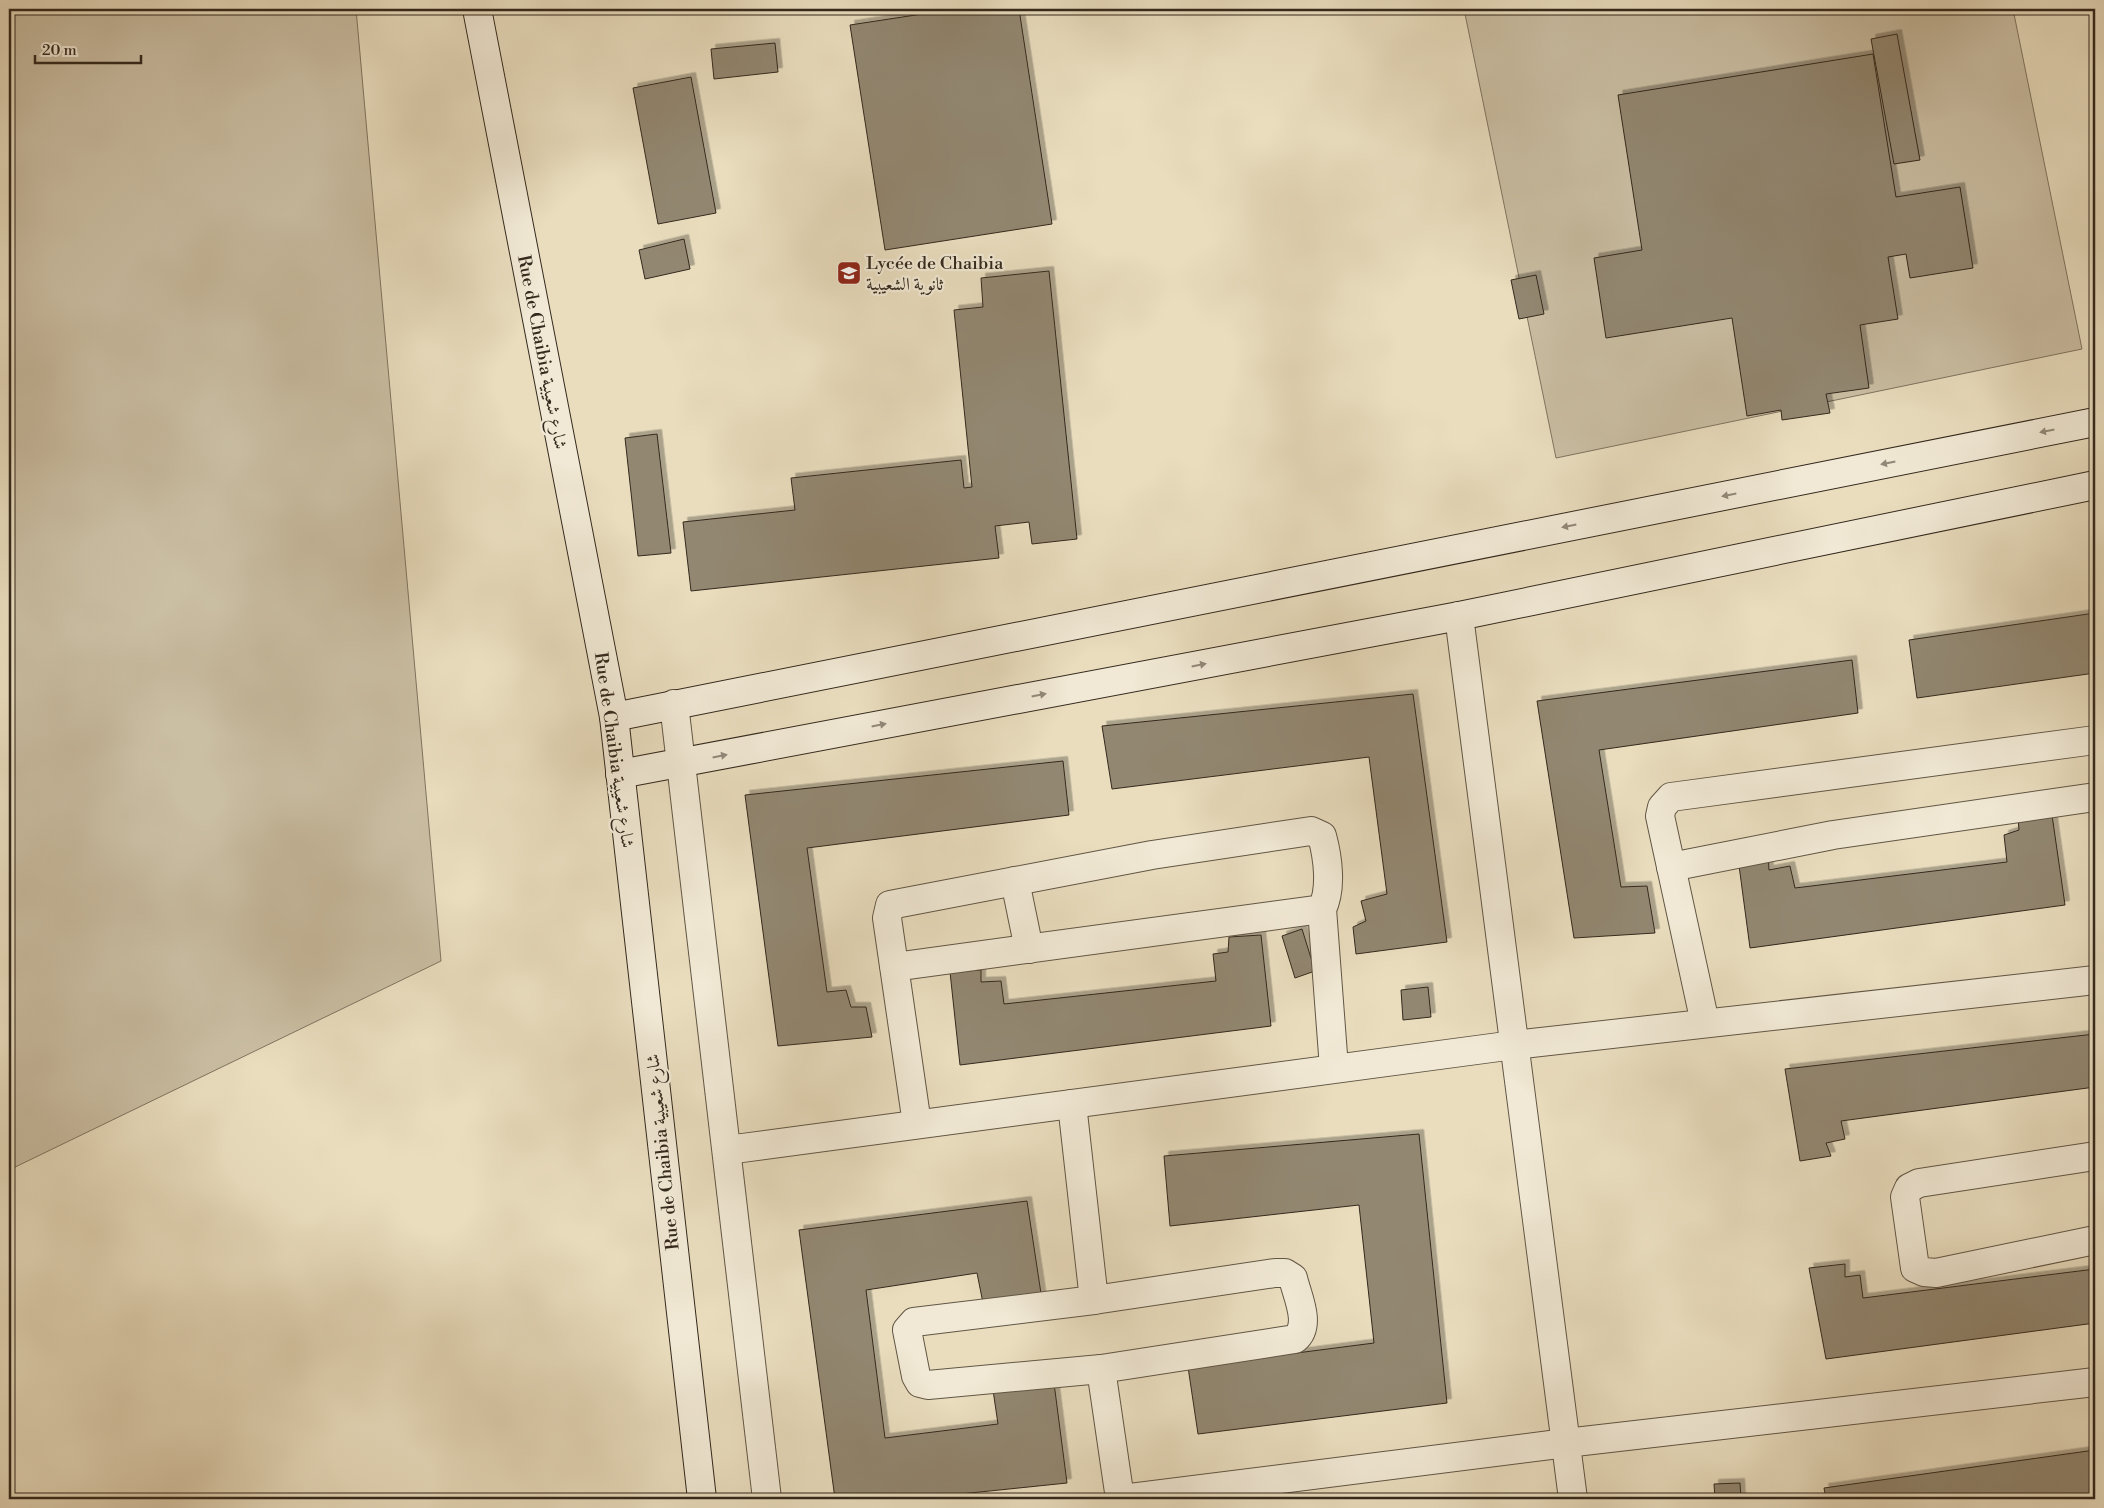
<svg xmlns="http://www.w3.org/2000/svg" width="2104" height="1508" font-family="'Libre Bodoni',Amiri,serif">
<defs>
<filter id="shadow"><feDropShadow dx="4.5" dy="-4.5" stdDeviation="0" flood-color="#0004"/></filter>
</defs>
<rect width="100%" height="100%" fill="#e9ddbe"/>
<filter id="stains"><feTurbulence type="fractalNoise" baseFrequency=".004" numOctaves="4"/><feColorMatrix values="0 0 0 0 .2 0 0 0 0 .09 0 0 0 0 .02 0 0 0 .5 -.17"/></filter>
<radialGradient id="worn" r=".72"><stop offset=".6" stop-color="#630" stop-opacity="0"/><stop offset="1" stop-color="#630" stop-opacity=".3"/></radialGradient>
<g fill="#cabea3" stroke="#7f7460">
<path d="M9 9H356L441 961 9 1170Z"/>
<path d="M1464 9H2013L2082 349 1556 458Z"/>
</g>
<g fill="#928771" stroke="#34291d" filter="url(#shadow)">
<path d="M955 9H1019L1052 224 885 250 850 25Z"/>
<path d="M1897 34 1920 160 1894 164 1871 39Z"/>
<path d="M775 43 778 72 714 79 711 49Z"/>
<path d="M1873 54 1896 197 1960 187 1973 268 1910 278 1906 254 1888 257 1898 319 1860 325 1869 388 1826 394 1830 413 1782 420 1781 410 1747 416 1732 318 1606 338 1594 258 1642 250 1618 95Z"/>
<path d="M691 77 716 213 658 224 633 88Z"/>
<path d="M684 239 690 269 645 279 639 250Z"/>
<path d="M1049 271 1077 539 1032 544 1029 522 995 526 999 558 691 591 683 522 795 510 791 478 961 460 964 488 972 487 954 310 983 307 981 278Z"/>
<path d="M1536 275 1544 314 1519 319 1511 280Z"/>
<path d="M657 434 671 553 638 556 625 438Z"/>
<path d="M2095 613V673L1917 698 1909 640Z"/>
<path d="M1852 660 1858 713 1599 750 1621 887 1647 886 1655 933 1574 938 1537 701Z"/>
<path d="M1413 694 1447 942 1356 954 1353 927 1366 921 1361 901 1387 894 1369 757 1112 789 1102 726Z"/>
<path d="M1063 761 1069 815 807 848 827 992 846 990 851 1007H866L872 1037 778 1046 745 795Z"/>
<path d="M2052 815 2065 905 1750 948 1738 858 1768 854 1769 870 1790 866 1795 888 2007 862 2004 835 2019 830 2018 818Z"/>
<path d="M1302 929 1315 971 1295 978 1282 936Z"/>
<path d="M1261 935 1271 1026 960 1065 950 972 981 970V982L1001 981 1004 1004 1216 981 1213 954 1228 952 1229 937Z"/>
<path d="M1428 987 1431 1017 1403 1020 1401 990Z"/>
<path d="M2095 1034V1087L1841 1121 1845 1139 1826 1143 1831 1156 1800 1161 1785 1069Z"/>
<path d="M1419 1134 1447 1403 1198 1434 1188 1367 1374 1343 1359 1205 1170 1226 1164 1156Z"/>
<path d="M1027 1201 1042 1300 984 1308 977 1273 866 1290 885 1438 998 1424 993 1390 1054 1383 1067 1483 912 1499H835L799 1230Z"/>
<path d="M1845 1264V1277L1860 1275 1863 1298 2095 1269V1323L1826 1359 1809 1268Z"/>
<path d="M2095 1450V1499H1826L1824 1488Z"/>
<path d="M1740 1483 1741 1499H1715L1714 1484Z"/>
</g>
<g fill="none" stroke-linecap="round" stroke-linejoin="round">
<defs>
<g id="street">
<path d="M1459 616 1573 1499"/>
<path d="M674 704 767 1499"/>
<path d="M1671 867 1833 835 2095 797"/>
<path d="M1015 881 1029 949"/>
<path d="M1322 909 1334 1068"/>
<path d="M894 967 1322 909C1332 889 1328 858 1322 836L1311 831 1152 855 890 905 887 918 917 1124"/>
<path d="M1705 1023 1660 816 1662 807 1671 797 2095 740"/>
<path d="M1072 1104 1094 1300 1275 1273H1285L1293 1278C1297 1296 1312 1325 1295 1339L1101 1369 1120 1499"/>
<path d="M727 1150 1514 1045 2095 980"/>
<path d="M2095 1156 1919 1183 1909 1188 1905 1197 1915 1268 1924 1272 1936 1273 2095 1240"/>
<path d="M1094 1300 914 1322 907 1330 916 1376 920 1383 928 1385 1101 1369"/>
<path d="M1122 1499 1566 1443 2095 1382"/>
</g>
<g id="secondary">
<path d="M477 9 614 717 702 1499"/>
<path d="M614 717 2095 422"/>
<path d="M620 774 1459 616 2095 485"/>
</g>
</defs>
<use href="#street" stroke="#615645" stroke-width="30"/>
<use href="#secondary" stroke="#34291d" stroke-width="30"/>
<use href="#street" stroke="#f1e9d5" stroke-width="28"/>
<use href="#secondary" stroke="#f1e9d5" stroke-width="28"/>
</g>
<defs><path id="oneway-solid" d="M-6-.8H1V-3.2L6.5 0L1 3.2V.8H-6Z" transform="scale(1.25)"/></defs>
<g fill="#928979">
<use href="#oneway-solid" transform="translate(2047 431) rotate(169)"/>
<use href="#oneway-solid" transform="translate(1888 463) rotate(169)"/>
<use href="#oneway-solid" transform="translate(1729 495) rotate(169)"/>
<use href="#oneway-solid" transform="translate(1569 526) rotate(169)"/>
<use href="#oneway-solid" transform="translate(1199 665) rotate(-11)"/>
<use href="#oneway-solid" transform="translate(1039 695) rotate(-11)"/>
<use href="#oneway-solid" transform="translate(879 725) rotate(-11)"/>
<use href="#oneway-solid" transform="translate(720 756) rotate(-11)"/>
</g>
<defs>
<symbol id="school-square" viewBox="-11 -11 22 22"><rect x="-9" y="-9" width="18" height="18" rx="4" fill="#8f2418" stroke="#f1e9d5"/><path d="M0-5L7-2L0 1L-7-2ZM-4 1L0 2.5L4 1V4Q0 6-4 4Z" fill="#fff"/></symbol>
</defs>
<g fill-rule="evenodd">
<use href="#school-square" x="835" y="259" width="28" height="28"/>
</g>
<g text-anchor="middle" dominant-baseline="central" stroke-width="4.5" stroke-linejoin="round" paint-order="stroke">
<g font-size="18" fill="#34291d" stroke="#f1e9d5" text-anchor="start">
<text x="866" y="263">Lycée de Chaibia<tspan x="866" dy="21">ثانوية الشعيبية</tspan></text>
</g>
<g font-size="18" fill="#34291d" stroke="#f1e9d5">
<text transform="translate(542 352) rotate(79)">Rue de Chaibia شارع شعيبية</text>
<text transform="translate(614 750) rotate(82)">Rue de Chaibia شارع شعيبية</text>
<text transform="translate(663 1152) rotate(-96)">Rue de Chaibia شارع شعيبية</text>
</g>
</g>
<rect width="2104" height="1508" fill="none" stroke="#e9ddbe" stroke-width="30"/>
<rect x="10" y="10" width="2084" height="1488" fill="none" stroke="#34291d" stroke-width="2.5"/>
<rect x="15" y="15" width="2074" height="1478" fill="none" stroke="#34291d"/>
<path d="M35 55v8h106v-8" fill="none" stroke="#34291d" stroke-width="2.5"/>
<text x="42" y="55" font-size="15" fill="#34291d" stroke="#f1e9d5" stroke-width="4" paint-order="stroke">20 m</text>
<rect width="100%" height="100%" filter="url(#stains)"/>
<rect width="100%" height="100%" fill="url(#worn)"/>
</svg>
